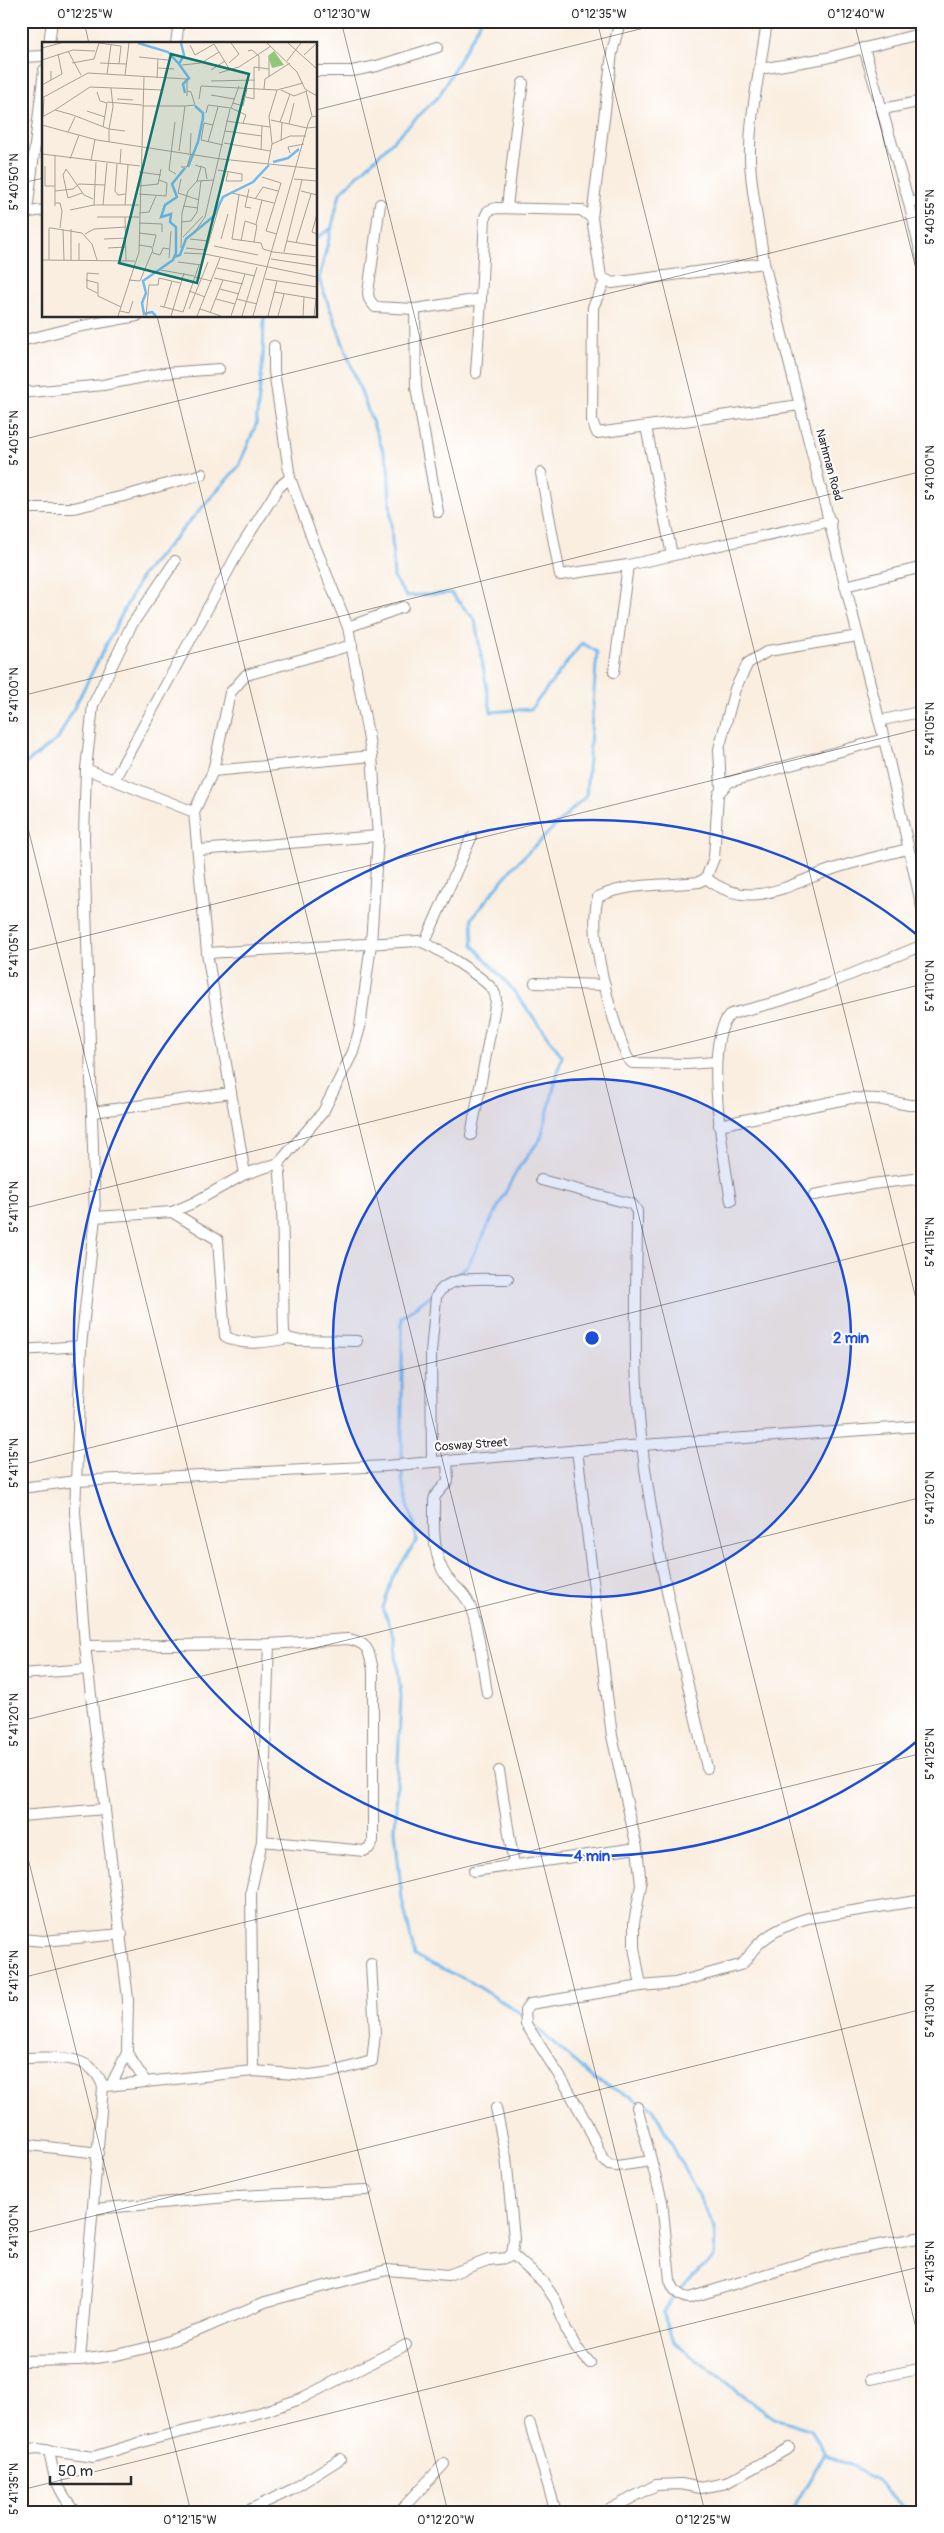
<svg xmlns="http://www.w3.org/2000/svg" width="944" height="2533" font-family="Pangolin,sans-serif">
<rect width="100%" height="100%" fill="#fff"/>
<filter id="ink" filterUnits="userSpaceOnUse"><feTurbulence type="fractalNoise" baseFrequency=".02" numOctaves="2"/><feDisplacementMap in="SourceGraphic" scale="10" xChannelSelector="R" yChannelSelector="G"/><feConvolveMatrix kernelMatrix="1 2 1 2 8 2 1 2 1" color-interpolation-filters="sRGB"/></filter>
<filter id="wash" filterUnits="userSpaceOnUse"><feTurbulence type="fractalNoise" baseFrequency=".0096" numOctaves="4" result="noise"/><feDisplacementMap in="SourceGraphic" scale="20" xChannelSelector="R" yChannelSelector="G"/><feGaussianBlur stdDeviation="1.12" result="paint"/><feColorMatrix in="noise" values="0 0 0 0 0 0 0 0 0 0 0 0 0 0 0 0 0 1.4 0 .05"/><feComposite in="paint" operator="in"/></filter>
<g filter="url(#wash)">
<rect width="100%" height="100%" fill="#faeee0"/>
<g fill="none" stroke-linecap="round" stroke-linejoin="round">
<g stroke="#73baeb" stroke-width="3">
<path d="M316 238 332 228"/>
<path d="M21 767 58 739 142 575 239 466 256 425 263 358 264 316"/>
<path d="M450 1280 468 1265 517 1170 541 1138 562 1056 513 990 473 945 472 918 513 867 586 796 597 652 582 643 531 709 491 712 475 620 451 593 406 596 394 578 388 464 319 279 340 193 439 96 481 21"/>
<path d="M435 1291 402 1318V1480L417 1540 393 1577 383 1608 394 1637 401 1696 395 1830 402 1899 415 1956 471 1982 523 2015"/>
<path d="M529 2021 594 2079 653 2108 715 2228 714 2257 678 2291 663 2312 673 2342 774 2418 809 2429 825 2453 791 2512"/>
<path d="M825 2453 877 2480 909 2512"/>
</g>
</g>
</g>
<g filter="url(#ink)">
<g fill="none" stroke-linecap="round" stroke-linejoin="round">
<defs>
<g id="street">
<path d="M767 21C761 67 749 113 750 159 751 194 760 228 764 263L884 739 923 912"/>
<path d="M49 44 52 21"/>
<path d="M176 44 179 21"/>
<path d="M864 48 909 203 923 263"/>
<path d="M21 57 44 56"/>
<path d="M760 69 826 58 923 33"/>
<path d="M316 71H352L377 66 438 47"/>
<path d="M883 109 923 101"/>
<path d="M909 203 923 199"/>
<path d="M380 204 368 293 369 299 375 307 415 309 481 299 485 217 488 211 496 208 581 210 592 218 601 277 612 283 764 263"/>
<path d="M507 207 516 128 523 83"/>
<path d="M27 212 44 70"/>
<path d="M22 213 44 210"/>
<path d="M592 218 612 53 620 21"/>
<path d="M605 281 593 307 592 421 597 433 800 405"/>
<path d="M415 309 416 387 438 512"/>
<path d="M21 341 77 327 137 316"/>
<path d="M476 373 481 299"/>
<path d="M21 393 103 385 164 373 219 369"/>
<path d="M646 427 672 555"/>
<path d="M541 473 560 575 628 565 831 521"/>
<path d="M21 508H74L132 494 202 474"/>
<path d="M845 586 923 567"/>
<path d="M348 627 403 607"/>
<path d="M614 672 628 565"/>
<path d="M879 721 923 711"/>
<path d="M86 769 194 812"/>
<path d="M213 771 372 756"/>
<path d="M114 780 241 547 279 487 290 478"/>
<path d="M721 789 719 749 735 689 748 663 768 651 858 636"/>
<path d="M199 850 378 836"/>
<path d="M706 878C750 913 789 884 833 869 858 861 883 855 908 849"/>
<path d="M425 942 471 838"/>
<path d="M207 953 418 941C431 943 485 979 493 990 495 993 496 997 496 1001L471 1135"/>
<path d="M535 983 605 985"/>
<path d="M716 1062 687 1064 632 1063 627 1057C612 1020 587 935 598 897 628 882 667 886 699 882L706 878 714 858 718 794 729 782 884 739"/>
<path d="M93 1112 231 1093"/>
<path d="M719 1125 851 1098 878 1099 909 1105H923"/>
<path d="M279 1163C285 1220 282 1276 284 1333L288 1338 296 1340 357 1341"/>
<path d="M245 1174 207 953 194 812 213 771 230 693 246 675 352 645"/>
<path d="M541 1180 632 1204 637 1211C637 1288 632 1368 642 1445 655 1554 683 1661 707 1768"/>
<path d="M814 1195 872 1184 923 1178"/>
<path d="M731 1201C725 1164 701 1040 731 1014L780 1001 825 985 923 945"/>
<path d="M172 1212 218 1240 225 1336C242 1347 269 1342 288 1338"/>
<path d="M95 1217 172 1212 193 1203 245 1174 279 1163 323 1112 353 1052 360 1027 371 944 378 836 372 756 348 627 313 541 290 478 274 371V346"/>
<path d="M21 1350 81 1346"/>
<path d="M577 1450 612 1736 637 1848 641 1885 634 1923V1947L641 1986 530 2004 525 2011 526 2024 566 2086 586 2122 603 2159 609 2165 617 2166 651 2161"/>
<path d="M447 1460 448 1481 435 1496 434 1501C434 1526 432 1555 446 1576 455 1588 464 1591 470 1606 479 1627 483 1669 487 1693"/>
<path d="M432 1461 431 1353 436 1297C447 1273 485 1280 508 1279"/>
<path d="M21 1488 76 1481 385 1466 642 1445 923 1426"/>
<path d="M85 1646 269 1644 348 1639C369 1643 369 1651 373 1670V1841L369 1848 364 1851 262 1841"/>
<path d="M21 1674 88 1669"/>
<path d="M499 1771 514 1865"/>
<path d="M21 1816 105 1809"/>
<path d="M474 1871 637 1848"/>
<path d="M21 1939 43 1941 122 1934"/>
<path d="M641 1986 675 1983 740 1965C747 1961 748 1956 753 1950 767 1933 788 1924 808 1918L923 1900"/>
<path d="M127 2053 145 2081"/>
<path d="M21 2058C52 2058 92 2051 103 2087L80 2360"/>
<path d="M253 2071 251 1891 262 1841 269 1644"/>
<path d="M111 2085 127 2053 128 1999 85 1646 75 1512 81 1346 95 1217 84 837 86 769 93 705 131 626 175 561"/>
<path d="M106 2086 253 2071 309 2075 332 2072 372 2061 375 2034 371 1964"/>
<path d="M637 2107 662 2201 670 2280C673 2289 678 2297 689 2298L835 2253 923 2237"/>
<path d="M21 2144 99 2153"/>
<path d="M94 2209 239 2196 367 2190"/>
<path d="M512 2254 544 2283 556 2301 566 2329 576 2347 590 2363"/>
<path d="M21 2361 80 2360 117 2355 158 2345 202 2329 265 2302 359 2277 387 2270 448 2275 488 2260 507 2258 512 2254 514 2238 506 2157 496 2108"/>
<path d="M871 2379 923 2368"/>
<path d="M530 2424 556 2512"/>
<path d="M49 2450C53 2476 59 2493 76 2512"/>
<path d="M21 2451 37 2449 93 2457 149 2440 262 2412 300 2399 406 2345"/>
<path d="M245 2512 291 2490 340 2459"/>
<path d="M399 2512 444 2464"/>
<path d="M605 2512 656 2485 681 2484 701 2488 726 2483 789 2448"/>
</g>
</defs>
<use href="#street" stroke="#928c86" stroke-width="12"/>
<use href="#street" stroke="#fff" stroke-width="10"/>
</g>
</g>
<path fill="none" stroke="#2b2b2b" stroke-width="1" stroke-opacity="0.45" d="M84 21 89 44M341 21 923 2356M597 21 923 1327M854 21 923 297M316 110 672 21M21 183 44 178M157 316 705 2512M21 440 923 215M21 696 923 471M21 800 448 2512M21 952 923 728M21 1209 923 984M21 1465 923 1240M21 1721 923 1497M21 1830 191 2512M21 1978 923 1753M21 2234 923 2009M21 2490 923 2266"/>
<circle cx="592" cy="1338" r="259" fill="#1d4ed8" fill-opacity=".12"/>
<g fill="none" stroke="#1d4ed8" stroke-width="2.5">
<circle cx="592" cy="1338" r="259"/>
<path d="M921 1738A518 518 0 1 1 921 938"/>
</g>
<g text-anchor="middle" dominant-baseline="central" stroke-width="4" stroke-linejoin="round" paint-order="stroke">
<g font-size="12" fill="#2b2b2b" stroke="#fff">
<text transform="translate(829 465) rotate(75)">Narhman Road</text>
<text transform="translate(471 1445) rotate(-4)">Cosway Street</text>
</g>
</g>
<g transform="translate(42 42)">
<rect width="275" height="275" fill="#faeee0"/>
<path d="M232 9 242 23 230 26 226 14Z" fill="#8fc77b"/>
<path fill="none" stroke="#73baeb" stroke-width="2.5" d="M96 1 126 10 137 22M139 1 142 13 137 22 147 36 141 42 143 51M231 120 246 116 257 107M146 125 156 100 161 76V71L153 64M132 215 138 213 144 197 172 174 181 155 211 140 227 123M114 274 110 270 102 272 100 261 104 251 101 239 131 218 134 211V185L128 180 129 172 119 175 123 163 135 155 130 142 143 126"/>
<path fill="none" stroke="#a7a098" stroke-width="1" d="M57 1 79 4 77 22M225 1 255 30 263 47 275 54M246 1 275 27M148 3 153 13 172 2 188 28M0 6 19 1M26 9 39 33M206 9 210 8 217 14V29M262 13 275 1M97 15 126 18M227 16V35M0 18 31 8 53 9M245 19 259 1M30 21 52 17 57 1M58 21 84 22M187 21 197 12 189 1M140 23 159 21 177 10M116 26 132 27M169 28 183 19M177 31 197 25 229 4M65 32 69 3M83 33 87 1M115 36 116 17M9 38 20 32 16 12M169 39 213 38M0 43 9 38V29M69 46 71 65 67 87 83 89M222 47 223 37 248 21M239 48 252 54 265 49M264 49 270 74M55 50 58 59 65 61 61 85M169 53 192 57M204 55 212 57V25L227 27M0 56 46 31 145 37V54M75 57 91 58M157 57 159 44 235 48 261 41M65 60 100 63M191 61 201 64 205 47M100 64H143M189 66 197 44M13 68 48 45 121 48M45 69 63 75M164 71 166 63 189 66 204 73 201 81M1 74 2 56M0 75 13 68 31 73 67 87V100M229 78 265 86 275 85M184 79 228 85M133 80 127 128 134 132M238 80 248 52M247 82 252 61M0 83 55 98 179 117 275 127M171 83 162 81 159 98 181 103M183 89 220 94M26 90 33 75M239 99 240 81M166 100 176 65M182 101 228 109M230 102 248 94H264M219 108 220 84M137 109 143 64 153 63 149 50 145 49M148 111 149 91M248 111 246 105 262 102M0 112 98 124M13 113V164M28 117 37 93M49 119 53 97M75 122 73 149 76 153 83 152M78 122 79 107M226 122 230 102 227 74 235 48M153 123 159 125 155 139M3 124V144H13M158 124 163 126 165 137M139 125H145L149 111M176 128 200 132V139H184L186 130M97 130 119 133M220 135 239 141 224 189 235 192M139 137 136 151 157 158M252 137 275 139M97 144 116 142 119 127M207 147 203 165 209 166M13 149 31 147 37 142 63 143M259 149 275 153M40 151 26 156 21 133 24 127 42 153 51 157M190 151 232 161M97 152 124 154 125 141 117 138M197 153 190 197 219 201 221 207 231 210 275 215M213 157 221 145 236 149M13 161H18L20 169 18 186M52 163 54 120M61 163 65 121M83 163 86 123M141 164 156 166M28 168 52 163H97M97 171 107 170 114 154M275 172 270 190 275 192M55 175H97M83 175 84 219M139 180 149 179 155 170 159 139M97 181 120 182V190M214 182 220 158M21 187 22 218M29 187V218M97 191 114 193 111 205M152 191 163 175 188 67M43 192 52 187 84 185M141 195 161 174M62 197 84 196M148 197 166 199M179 197 186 172M199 199 203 179 215 183 212 200M245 199 275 204M254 201 269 152M97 203 110 205 111 211 118 213 121 206 127 207M172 204 216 213M66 206 84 205M139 206 140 171 146 149 155 139 172 138M144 206 163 208M242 210 260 138M142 211 163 212 275 235M127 216 129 189M229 217 275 224M0 218 93 219M7 218V186H9L40 191 50 202 55 218M37 218V201M136 220 160 223 177 165M175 226 213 234M119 228 152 234M152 235 170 239M172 236 201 242M223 237 275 245M44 238 56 241V254L79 265M87 238 98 239 110 210M178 247 197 252M147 249 163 255M232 250 275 257M55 251 45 246V231L57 232M174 257 193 262M195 257 215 262M118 264 141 270 157 223M122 265 130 239M147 267 166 220M158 267 179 274M78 269 87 271 91 259M168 271 181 238M76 274 97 210 102 35M104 274 107 243H116L117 236 138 241M129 274 142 231M155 274 178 216M189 274 203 232M200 274 215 225M211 274 266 82 269 75 275 74M226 274 235 239M236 274 242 252M261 274 262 255M272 274 274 257"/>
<path fill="#0f766e" fill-opacity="0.15" stroke="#0f766e" stroke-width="2.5" d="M129 12 207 32 155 241 77 221Z"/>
<rect width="275" height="275" fill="none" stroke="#2b2b2b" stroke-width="2.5"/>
</g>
<circle cx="592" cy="1338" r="8" fill="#1d4ed8" stroke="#fff" stroke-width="2.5"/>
<g font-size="15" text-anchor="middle" font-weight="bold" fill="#1d4ed8" stroke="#fff" stroke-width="4" stroke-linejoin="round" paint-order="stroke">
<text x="851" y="1343">2 min</text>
<text x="592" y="1861">4 min</text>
</g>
<rect width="944" height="2533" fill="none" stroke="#fff" stroke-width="55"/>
<path d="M50 2476v8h81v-8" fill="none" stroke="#2b2b2b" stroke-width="2.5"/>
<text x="58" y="2476" font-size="15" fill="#2b2b2b" stroke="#ffffff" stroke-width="4" paint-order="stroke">50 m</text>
<rect x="28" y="28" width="888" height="2478" fill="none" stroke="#2b2b2b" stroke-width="2"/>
<g font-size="12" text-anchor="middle" fill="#2b2b2b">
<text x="85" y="18">0°12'25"W</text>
<text x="342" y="18">0°12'30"W</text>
<text x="599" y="18">0°12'35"W</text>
<text x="856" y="18">0°12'40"W</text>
<text transform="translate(14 182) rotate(-90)" y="4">5°40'50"N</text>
<text transform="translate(930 217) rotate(-90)" y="4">5°40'55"N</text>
<text transform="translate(14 438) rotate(-90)" y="4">5°40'55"N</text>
<text transform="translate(930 473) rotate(-90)" y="4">5°41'00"N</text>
<text transform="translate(14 695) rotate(-90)" y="4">5°41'00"N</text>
<text transform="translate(930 729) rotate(-90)" y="4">5°41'05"N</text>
<text transform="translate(14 951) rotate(-90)" y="4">5°41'05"N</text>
<text transform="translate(930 986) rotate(-90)" y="4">5°41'10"N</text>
<text transform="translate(14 1207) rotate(-90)" y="4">5°41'10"N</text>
<text transform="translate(930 1242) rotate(-90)" y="4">5°41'15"N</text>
<text transform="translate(14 1463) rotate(-90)" y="4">5°41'15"N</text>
<text transform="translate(930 1498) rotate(-90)" y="4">5°41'20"N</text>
<text transform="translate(14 1720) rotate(-90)" y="4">5°41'20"N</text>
<text transform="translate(930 1754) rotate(-90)" y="4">5°41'25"N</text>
<text transform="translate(14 1976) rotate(-90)" y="4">5°41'25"N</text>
<text transform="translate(930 2011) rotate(-90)" y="4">5°41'30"N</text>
<text transform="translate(14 2232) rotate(-90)" y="4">5°41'30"N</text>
<text transform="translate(930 2267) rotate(-90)" y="4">5°41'35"N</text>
<text transform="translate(14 2489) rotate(-90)" y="4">5°41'35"N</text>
<text x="190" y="2524">0°12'15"W</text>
<text x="446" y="2524">0°12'20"W</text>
<text x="703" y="2524">0°12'25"W</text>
</g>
</svg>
